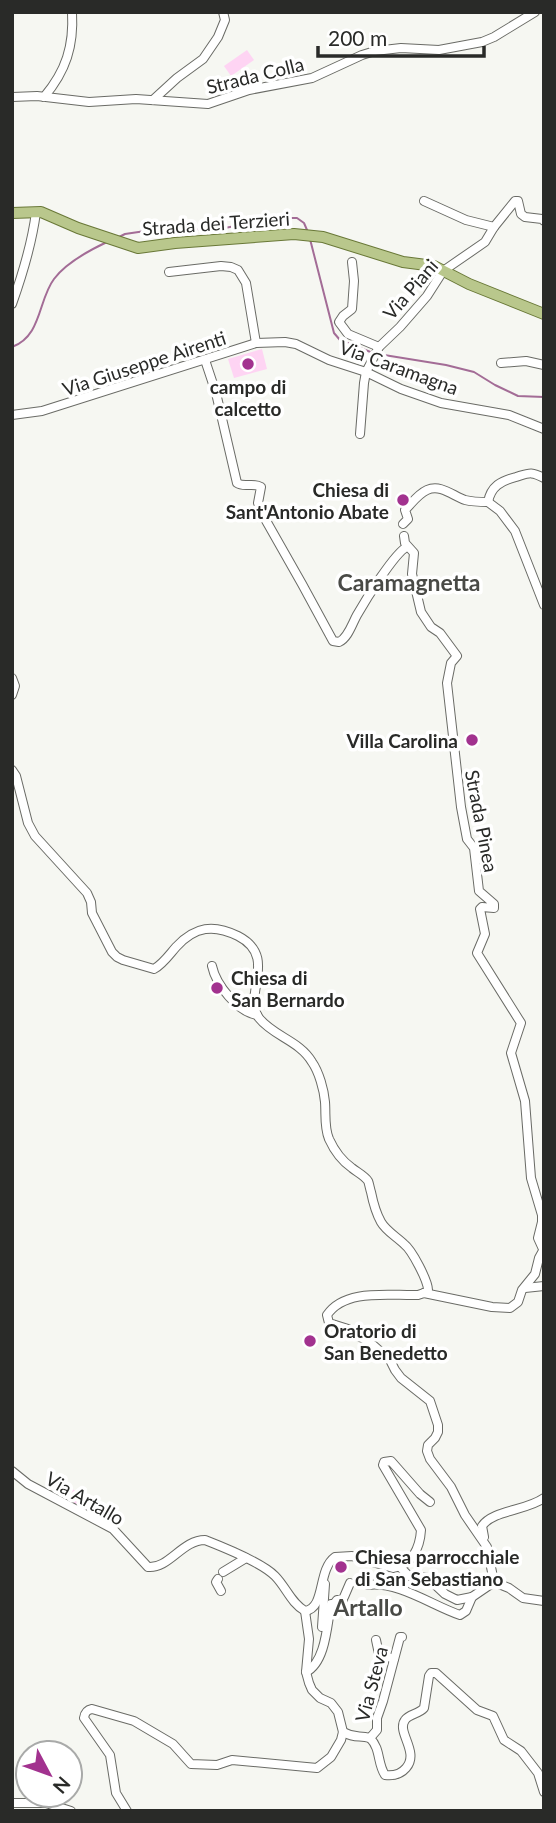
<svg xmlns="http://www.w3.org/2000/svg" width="556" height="1823" font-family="Lato,sans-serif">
<rect width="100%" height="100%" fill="#f6f7f2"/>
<g fill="#fed4f3">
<path d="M247 50 254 60 231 76 224 66Z"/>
<path d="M262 349 267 369 234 378 228 359Z"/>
<path d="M64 1485 96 1501 90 1512 57 1495Z"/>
</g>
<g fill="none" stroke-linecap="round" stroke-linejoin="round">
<g stroke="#a36c96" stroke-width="2">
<path d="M119 237 125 234 152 230 220 229 275 218H297L304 223 307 230"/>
<path d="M310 239 334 333 340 340 373 353"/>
<path d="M12 347C42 336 38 300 54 279 65 264 90 250 107 242"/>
<path d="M378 354 446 365 474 372 495 385 518 396 544 397"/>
</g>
<defs>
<g id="minor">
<path d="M12 97 37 96 89 102 136 99 208 104 249 90 312 78 362 55 375 51 401 48 439 50 482 42 494 37 535 12"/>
<path d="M44 97C66 71 74 46 72 12"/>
<path d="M153 100 177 78 203 59 218 37 225 20 223 12"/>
<path d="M424 201 466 220 494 227"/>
<path d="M352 262 354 281 352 309 343 316 339 322 348 334 379 347"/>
<path d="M169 272 221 266 231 267 238 270 246 283 256 343"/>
<path d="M12 304C23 273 32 244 36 212"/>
<path d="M205 360 216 393 237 483C244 488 253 482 261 487L258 503 260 510 302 584 333 641 339 642C348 638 352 624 357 615 365 601 395 552 407 547"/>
<path d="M501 363 526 361 544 365"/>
<path d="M12 415 42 411 256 343 285 342 296 344 329 360 366 372 401 389 441 403 509 415 544 429"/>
<path d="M360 434 364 383 366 372 379 347 400 327 427 296 443 271 485 242 494 227 515 201H518L521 214 525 217 542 219 544 221"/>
<path d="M488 502 500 511 515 531 544 605"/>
<path d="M488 502C491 486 501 481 516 477 529 473 531 471 544 478"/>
<path d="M403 524 408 519 405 510C412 503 418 494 427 490 441 484 453 496 465 500 473 502 480 502 488 502"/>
<path d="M404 536 405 543 414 553 412 574 421 612 431 627 440 633 457 656 451 663 447 683 461 807 467 839 474 848 479 891 494 904V908L482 907 480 909 485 934 477 953 521 1023 511 1053 525 1101 531 1178 542 1215V1222L538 1238 543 1249"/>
<path d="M12 678 15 686 12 695"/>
<path d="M12 770 16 776 28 823 35 836 87 893 91 902 92 913 112 952 117 957 123 960 154 969C163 964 169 955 176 947 195 926 214 924 238 936 279 957 242 995 259 1018 273 1036 300 1041 312 1062 319 1072 324 1090 325 1102 326 1115 324 1127 329 1139 334 1150 342 1161 352 1168 357 1172 365 1176 368 1181 369 1183 370 1189 371 1192 373 1202 376 1213 381 1222 386 1231 397 1237 404 1244 412 1250 428 1281 428 1290L424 1293"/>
<path d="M212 966C216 985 238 1012 257 1015"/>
<path d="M525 1288 544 1286"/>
<path d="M12 1471 28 1484 113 1529 148 1567C169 1569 182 1540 205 1540 223 1547 262 1563 275 1576 286 1587 291 1603 305 1611 326 1608 317 1570 335 1557L352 1556 393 1568C412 1566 420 1547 421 1530L383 1465 384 1462 391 1461 420 1494 430 1502"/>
<path d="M484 1537 482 1526C493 1510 526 1511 544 1498"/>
<path d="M400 1567 409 1576 428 1578 445 1594 457 1600 472 1597 494 1582 487 1547 465 1515 451 1487 430 1459 427 1451 428 1445 435 1438 438 1432V1425L430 1401 401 1378 395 1370 390 1360 373 1345 348 1329 329 1323 327 1315C345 1288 390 1296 418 1295L424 1293 492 1307 510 1308 518 1302 522 1290 535 1274 539 1258 544 1249"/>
<path d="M223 1572 246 1558"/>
<path d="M218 1579 216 1582 221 1591"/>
<path d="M494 1582 509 1588 523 1598 544 1601"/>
<path d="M368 1585C398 1581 433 1606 460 1615L466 1611 472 1597"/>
<path d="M344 1597 350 1583"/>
<path d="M322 1627 325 1584"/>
<path d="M376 1640 379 1654 394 1659"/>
<path d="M306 1672C326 1662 327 1624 331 1604H334L337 1600 343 1601V1600"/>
<path d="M343 1732C356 1739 358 1735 370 1738"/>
<path d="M370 1738C381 1749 377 1763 385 1775 393 1776 400 1775 406 1768 420 1752 396 1732 405 1720 409 1714 419 1714 424 1708L429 1676 431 1673H436L477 1710 493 1716 504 1740 521 1751 538 1773 544 1792"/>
<path d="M370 1738 377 1730V1718L383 1701 400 1637H402"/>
<path d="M12 1803H46L71 1811"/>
<path d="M127 1811 116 1793 110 1755 84 1718C85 1712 87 1710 92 1709L134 1721 173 1744 191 1764 217 1765 232 1760 317 1768 331 1757 341 1740 343 1732 338 1712 331 1703 320 1698 312 1690 309 1683 306 1672 309 1639 305 1611"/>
</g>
<path id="major" d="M12 213 41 212 78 228 138 248 175 243 294 234 323 237 403 262 434 266 469 284 544 314"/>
</defs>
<use href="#minor" stroke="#6a6b66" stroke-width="10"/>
<use href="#major" stroke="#697837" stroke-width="12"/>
<use href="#minor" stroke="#fff" stroke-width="8"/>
<use href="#major" stroke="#b9c78c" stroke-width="10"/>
</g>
<g fill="#a2328f" stroke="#fff" stroke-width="2.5">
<circle cx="248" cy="364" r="7"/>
<circle cx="403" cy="500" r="7"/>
<circle cx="472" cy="740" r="7"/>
<circle cx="217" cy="988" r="7"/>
<circle cx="310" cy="1341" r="7"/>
<circle cx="341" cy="1567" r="7"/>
</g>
<g text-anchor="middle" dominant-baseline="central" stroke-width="7" stroke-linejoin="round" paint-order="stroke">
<g font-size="19" fill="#292a28" stroke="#fff">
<text transform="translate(255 75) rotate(-14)">Strada Colla</text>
<text transform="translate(216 223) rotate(-4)">Strada dei Terzieri</text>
<text transform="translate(410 289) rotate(-49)">Via Piani</text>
<text transform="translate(144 363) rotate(-18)">Via Giuseppe Airenti</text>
<text transform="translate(399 367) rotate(20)">Via Caramagna</text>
<text transform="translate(482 821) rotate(79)">Strada Pinea</text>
<text transform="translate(85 1498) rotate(30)">Via Artallo</text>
<text transform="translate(371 1684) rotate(-75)">Via Steva</text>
</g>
<g font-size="19" font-weight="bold" fill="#292a28" stroke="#fff" text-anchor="start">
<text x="248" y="386" text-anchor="middle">campo di<tspan x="248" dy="22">calcetto</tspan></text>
<text x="389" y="489" text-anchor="end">Chiesa di<tspan x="389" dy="22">Sant'Antonio Abate</tspan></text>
<text x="458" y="740" text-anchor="end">Villa Carolina</text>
<text x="231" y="977">Chiesa di<tspan x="231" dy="22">San Bernardo</tspan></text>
<text x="324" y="1330">Oratorio di<tspan x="324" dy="22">San Benedetto</tspan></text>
<text x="355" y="1556">Chiesa parrocchiale<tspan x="355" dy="22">di San Sebastiano</tspan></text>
</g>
<g font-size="23" font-weight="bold" fill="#494a46" stroke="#fff">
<text x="409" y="582">Caramagnetta</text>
<text x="368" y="1607">Artallo</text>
</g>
</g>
<rect width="556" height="1823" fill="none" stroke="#292a28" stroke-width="28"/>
<g transform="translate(49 1774) rotate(131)"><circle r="33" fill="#ffffff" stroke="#a9aaa9" stroke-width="2"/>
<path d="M0-5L12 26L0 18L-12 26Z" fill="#a2328f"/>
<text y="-10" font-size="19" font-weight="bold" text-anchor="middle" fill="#292a28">N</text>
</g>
<path d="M318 46v10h166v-10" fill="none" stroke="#292a28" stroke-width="3.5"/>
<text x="328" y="46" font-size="21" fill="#292a28" stroke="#ffffff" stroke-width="5" paint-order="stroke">200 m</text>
</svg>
